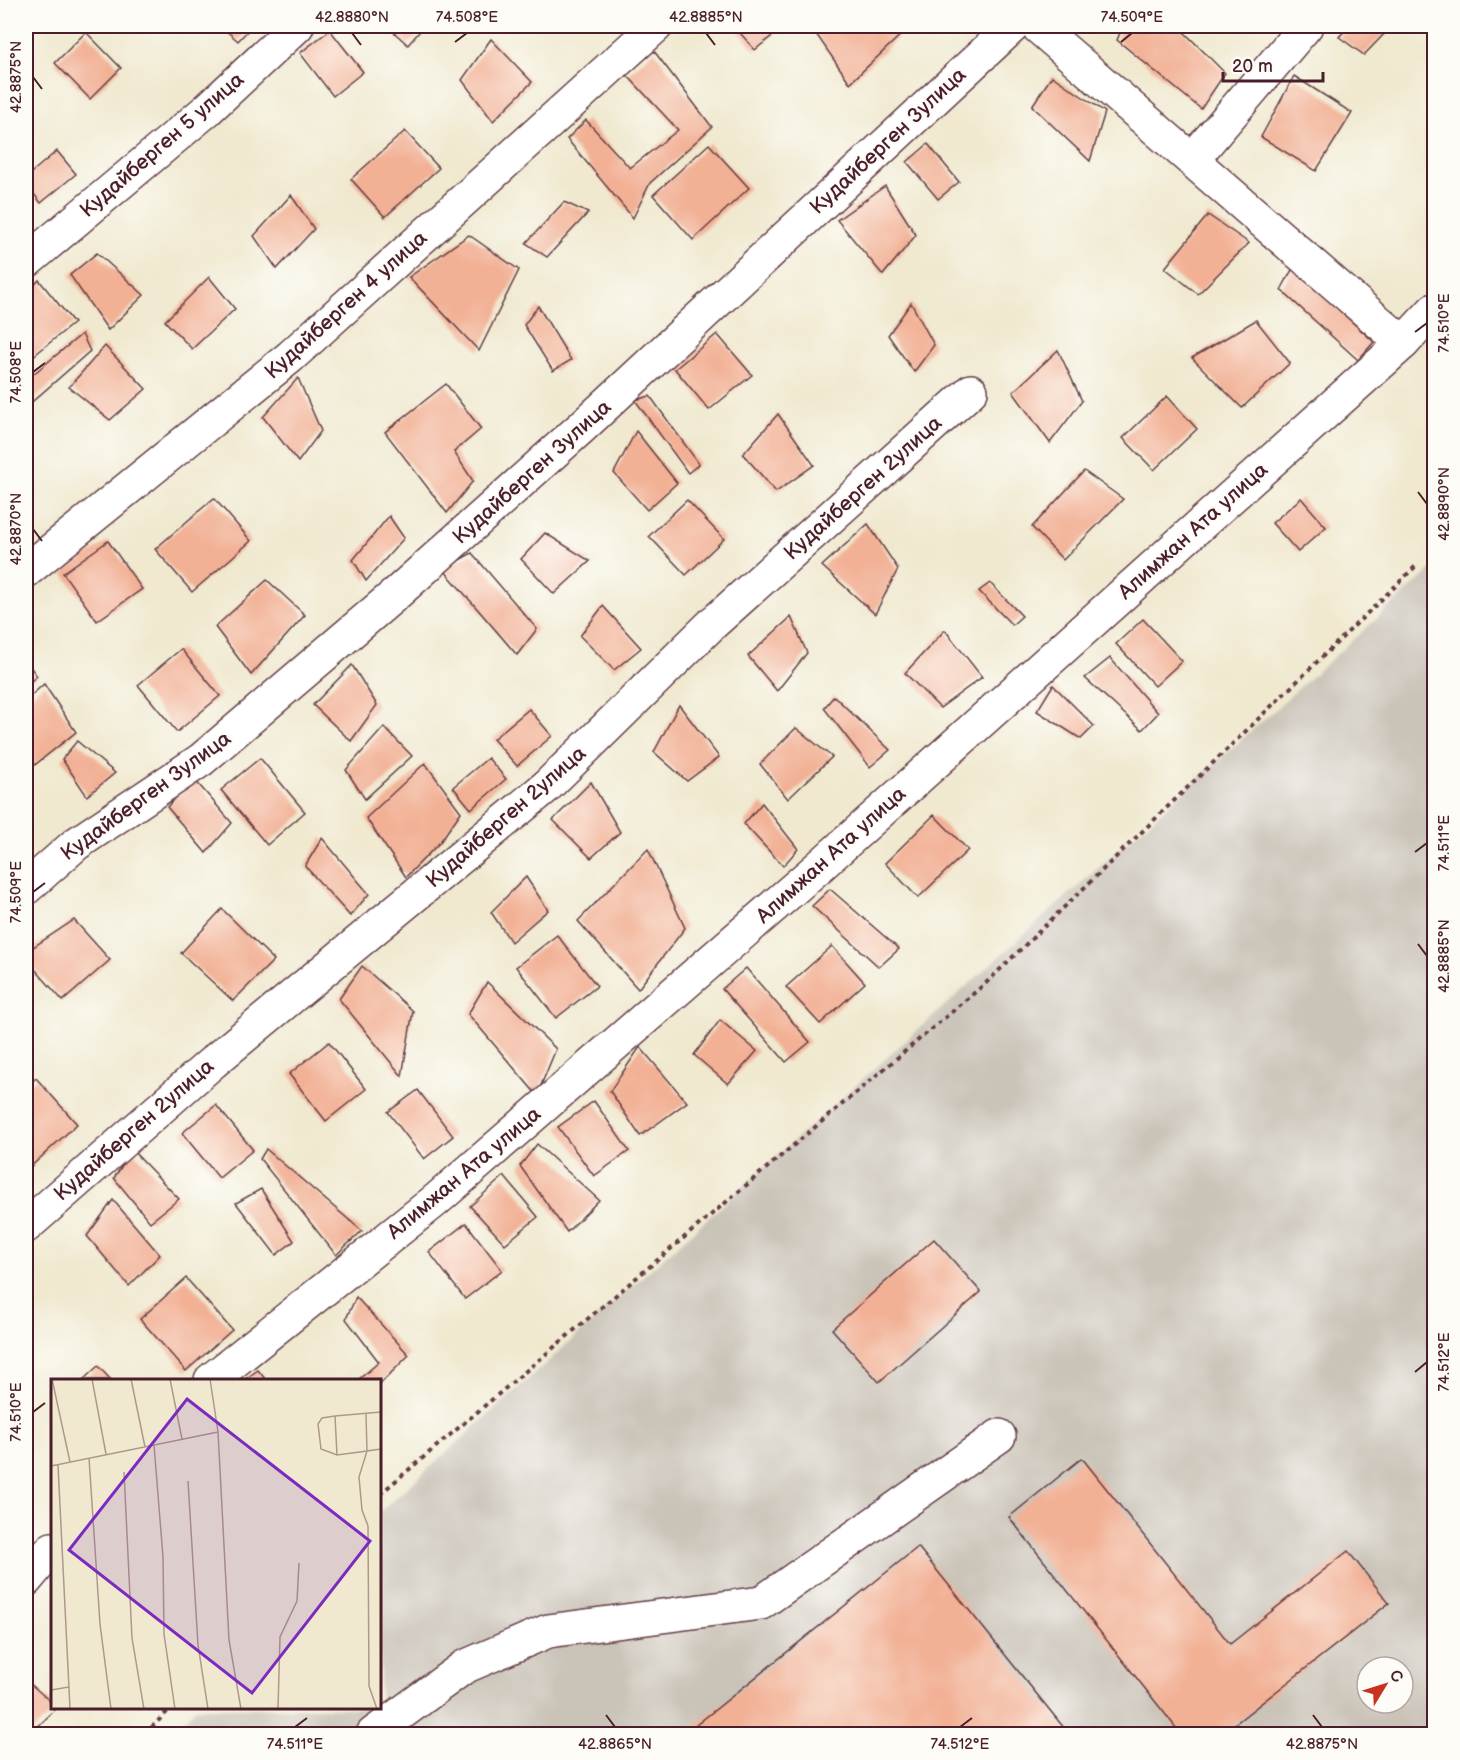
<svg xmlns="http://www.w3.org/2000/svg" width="1460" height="1760" font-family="'Balsamiq Sans',sans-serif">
<rect width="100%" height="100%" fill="#fdfcf7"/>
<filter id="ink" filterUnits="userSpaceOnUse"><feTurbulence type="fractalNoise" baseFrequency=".0167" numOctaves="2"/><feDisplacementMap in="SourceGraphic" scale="12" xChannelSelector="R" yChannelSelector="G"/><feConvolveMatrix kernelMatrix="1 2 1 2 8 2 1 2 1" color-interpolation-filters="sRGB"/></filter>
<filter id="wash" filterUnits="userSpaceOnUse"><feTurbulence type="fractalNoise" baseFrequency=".008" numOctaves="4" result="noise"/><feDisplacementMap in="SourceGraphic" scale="24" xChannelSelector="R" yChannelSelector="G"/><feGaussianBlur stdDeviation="1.35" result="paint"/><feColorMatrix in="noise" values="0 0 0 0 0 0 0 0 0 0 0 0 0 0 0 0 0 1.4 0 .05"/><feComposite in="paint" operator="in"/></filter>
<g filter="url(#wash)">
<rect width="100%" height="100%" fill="#f0e9d0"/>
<path fill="#cac3b8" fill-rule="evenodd" d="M1434 567V1734H171L196 1708H380V1512ZM1367 1667H1403V1703H1367Z"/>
<g id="blocks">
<g fill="#f2b195">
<path d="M221 26H252L238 41Z"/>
<path d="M387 26H424L408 45Z"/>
<path d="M734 26H784L755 50Z"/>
<path d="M820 26H910L850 83 814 31Z"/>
<path d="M1123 26H1178L1225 73 1201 109 1117 40Z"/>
<path d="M1349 26H1384L1388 30 1364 55 1339 37Z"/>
<path d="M330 30 363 72 333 96 300 53Z"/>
<path d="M86 32 121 68 90 99 55 63Z"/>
<path d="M491 39 532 82 493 121 462 80Z"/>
<path d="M654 51 712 127 650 183 633 218 567 139 586 120 630 168 678 130 627 75Z"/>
<path d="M1052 76 1105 112 1090 161 1032 106Z"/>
<path d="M1294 76 1352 113 1316 171 1261 137Z"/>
<path d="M405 131 439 168 385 217 351 179Z"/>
<path d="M709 144 749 188 693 240 653 195Z"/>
<path d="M928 144 959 182 938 199 907 162Z"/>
<path d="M57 151 76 174 41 203 26 184V177Z"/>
<path d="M885 186 916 235 883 275 837 220Z"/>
<path d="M291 195 314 229 277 269 254 236Z"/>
<path d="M564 202 588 213 547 257 526 243Z"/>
<path d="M1208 215 1249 243 1198 294 1165 268Z"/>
<path d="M469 235 519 270 479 351 409 277Z"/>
<path d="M97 253 144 295 108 330 70 275Z"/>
<path d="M1293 268 1374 342 1358 360 1281 290Z"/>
<path d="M209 277 235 309 192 349 165 321Z"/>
<path d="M39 280 74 323 31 358 26 351V294Z"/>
<path d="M911 303 934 345 914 372 888 335Z"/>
<path d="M538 306 571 360 553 371 524 325Z"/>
<path d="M1256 320 1290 363 1242 408 1192 358Z"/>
<path d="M82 334 90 351 26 407V380Z"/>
<path d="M717 334 752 375 709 410 675 369Z"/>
<path d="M105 346 146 389 110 420 69 387Z"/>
<path d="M1058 350 1082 401 1050 443 1013 392Z"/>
<path d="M298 378 321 431 298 462 263 417Z"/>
<path d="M446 384 481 429 454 452 473 481 447 513 385 432Z"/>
<path d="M650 396 699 464 688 473 635 400Z"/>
<path d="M1167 396 1197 429 1154 470 1123 438Z"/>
<path d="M778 414 814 465 776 492 743 454Z"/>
<path d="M636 431 677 483 647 510 614 473Z"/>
<path d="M1084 471 1123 499 1063 560 1032 527Z"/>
<path d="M214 498 251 541 192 592 155 549Z"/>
<path d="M1301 498 1326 527 1298 552 1272 523Z"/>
<path d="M687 500 724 539 686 575 649 536Z"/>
<path d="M389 516 404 538 366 581 353 560Z"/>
<path d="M868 524 898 569 875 614 822 566Z"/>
<path d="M545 533 590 561 554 594 521 559Z"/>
<path d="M108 541 142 589 97 621 63 573Z"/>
<path d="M472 553 537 629 517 655 443 569Z"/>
<path d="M267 580 305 615 251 675 215 627Z"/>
<path d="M990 583 1022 616 1012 625 979 591Z"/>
<path d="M603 606 641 648 614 670 580 636Z"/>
<path d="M791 617 807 653 777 691 748 656Z"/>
<path d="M1143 619 1182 661 1155 686 1116 644Z"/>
<path d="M945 630 982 677 940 708 905 673Z"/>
<path d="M181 649 220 696 177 732 138 685Z"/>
<path d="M1110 658 1158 713 1142 730 1085 678Z"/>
<path d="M26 661 37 676 26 685Z"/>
<path d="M352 665 377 705 351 741 313 705Z"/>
<path d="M44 684 76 732 26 772V700Z"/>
<path d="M1053 685 1094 726 1081 739 1037 711Z"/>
<path d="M834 696 890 750 870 767 824 708Z"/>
<path d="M679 705 719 757 687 781 654 752Z"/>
<path d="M529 709 552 736 517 766 493 739Z"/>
<path d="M384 727 412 756 365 799 346 770Z"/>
<path d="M796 728 832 757 788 799 760 764Z"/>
<path d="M77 741 115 773 87 796 62 759Z"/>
<path d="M260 758 305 812 267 845 221 790Z"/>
<path d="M488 758 506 779 471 809 453 787Z"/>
<path d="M425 763 461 812 440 842 406 877 366 818Z"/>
<path d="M194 779 232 823 206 853 167 807Z"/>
<path d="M591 782 620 832 591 858 553 820Z"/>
<path d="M762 803 798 849 783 866 744 824Z"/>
<path d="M934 815 968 850 918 898 885 863Z"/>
<path d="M322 838 369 894 350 916 305 866Z"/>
<path d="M648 849 685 928 638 989 578 921Z"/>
<path d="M526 877 548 910 511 942 491 912Z"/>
<path d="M830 889 899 949 879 967 812 906Z"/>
<path d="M222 909 274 960 233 1001 181 953Z"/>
<path d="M74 920 110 960 63 1001 26 959V952Z"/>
<path d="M557 935 597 986 556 1018 516 967Z"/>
<path d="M832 946 865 983 820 1024 786 987Z"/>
<path d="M362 966 413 1011 402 1076 339 999Z"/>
<path d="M746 968 810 1042 786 1062 722 989Z"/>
<path d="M487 982 556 1049 537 1095 468 1014Z"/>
<path d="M720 1020 757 1051 728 1084 694 1055Z"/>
<path d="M329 1042 366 1089 326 1121 289 1074Z"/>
<path d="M640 1047 687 1102 640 1136 610 1091Z"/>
<path d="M36 1078 77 1124 26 1171V1087Z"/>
<path d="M418 1090 453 1136 424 1159 388 1112Z"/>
<path d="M594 1101 629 1151 594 1176 558 1127Z"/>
<path d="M216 1105 253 1150 219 1178 182 1133Z"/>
<path d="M537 1144 599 1200 567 1232 520 1166Z"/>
<path d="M266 1149 362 1231 336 1255 260 1159Z"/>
<path d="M132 1150 179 1199 150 1222 114 1178Z"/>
<path d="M504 1176 538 1217 505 1244 470 1206Z"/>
<path d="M261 1189 294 1241 276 1255 236 1203Z"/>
<path d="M113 1200 160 1255 129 1286 87 1236Z"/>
<path d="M466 1223 502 1270 465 1299 429 1252Z"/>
<path d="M934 1239 981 1292 879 1382 832 1329Z"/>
<path d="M186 1278 232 1330 186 1371 140 1319Z"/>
<path d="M356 1297 409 1355 380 1384V1380H358L379 1362 346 1319Z"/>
<path d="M98 1366 111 1380H83Z"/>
<path d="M258 1370 266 1380H244Z"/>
<path d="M1082 1458 1230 1644 1348 1551 1389 1603 1222 1734H1181L1009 1517Z"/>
<path d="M918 1547 1069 1734H685Z"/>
<path d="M26 1680 52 1703V1708H57L30 1734H26Z"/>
</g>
</g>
</g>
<g filter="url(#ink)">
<use href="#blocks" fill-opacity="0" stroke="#633d44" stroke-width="1.5"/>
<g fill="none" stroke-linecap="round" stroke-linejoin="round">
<defs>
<g id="minor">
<path d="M1037 26 1403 343"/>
<path d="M1192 160 1306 26"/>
<path d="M26 262 207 110 297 26"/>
<path d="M26 571 290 357 656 26"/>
<path d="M26 888 76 844 201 760 398 592 582 427 1013 26"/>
<path d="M26 1226 213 1062 547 786 712 624 971 391"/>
<path d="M211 1380 436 1200 821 865 1403 343 1434 310"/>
<path d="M26 1580 52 1549"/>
<path d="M373 1734 464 1667 548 1631 761 1603 999 1436"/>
</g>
</defs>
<use href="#minor" stroke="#633d44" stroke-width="36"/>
<g stroke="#633d44" stroke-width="4" stroke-dasharray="4.5 4.5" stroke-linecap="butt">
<path d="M380 1494 986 983 1418 564"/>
<path d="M145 1734 171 1708"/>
</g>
<use href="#minor" stroke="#fff" stroke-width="33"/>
</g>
</g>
<path fill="none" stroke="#4a1f2b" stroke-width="2" d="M352 33 361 45M706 33 715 45M455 42 467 33M1121 42 1132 33M33 77 42 89M1415 332 1427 323M33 372 45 363M1418 492 1427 504M33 529 42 541M1415 852 1427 843M33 892 45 883M1418 944 1427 956M1415 1372 1427 1362M33 1412 45 1403M606 1715 615 1727M1313 1715 1322 1727M295 1727 307 1718M960 1727 972 1718"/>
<g text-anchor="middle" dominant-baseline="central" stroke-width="4.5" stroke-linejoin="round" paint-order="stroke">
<g font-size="21" fill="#4a1f2b" stroke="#fdfcf7">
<text transform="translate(888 141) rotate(-43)">Кудайберген 3улица</text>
<text transform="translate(162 145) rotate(-41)">Кудайберген 5 улица</text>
<text transform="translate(346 305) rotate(-42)">Кудайберген 4 улица</text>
<text transform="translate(532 472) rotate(-42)">Кудайберген 3улица</text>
<text transform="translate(863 488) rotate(-42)">Кудайберген 2улица</text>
<text transform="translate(1193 531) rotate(-42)">Алимжан Ата улица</text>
<text transform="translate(146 796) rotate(-36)">Кудайберген 3улица</text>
<text transform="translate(506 817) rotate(-41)">Кудайберген 2улица</text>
<text transform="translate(831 855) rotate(-42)">Алимжан Ата улица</text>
<text transform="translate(134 1130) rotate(-41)">Кудайберген 2улица</text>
<text transform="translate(464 1173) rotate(-40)">Алимжан Ата улица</text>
</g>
</g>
<g transform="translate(51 1379)">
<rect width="330" height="330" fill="#f0e9d0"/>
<path fill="none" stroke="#ae988e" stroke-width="1.5" d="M1 0 19 83M41 0 55 75M80 0 94 68M119 0 131 60M159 0 167 53 178 261 190 330M315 35 316 72 286 76 270 70 267 45 271 39 284 37 330 33M284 37 286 76M103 66 112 178 113 255 124 330M38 79 49 245 60 330M7 86 19 330M0 87 167 53M73 93 81 259 93 330M137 102 147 266 157 330M0 311 18 308M227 330 229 258 246 222 248 184M326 330 318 307 317 147 311 131 308 98 316 72 330 70"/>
<path fill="#7b2cbf" fill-opacity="0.15" stroke="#7b2cbf" stroke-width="3" d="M136 20 319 162 201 314 18 171Z"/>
<rect width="330" height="330" fill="none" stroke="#4a1f2b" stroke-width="3"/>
</g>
<rect width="1460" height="1760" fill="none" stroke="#fdfcf7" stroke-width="66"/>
<g transform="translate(1385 1685) rotate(52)"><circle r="28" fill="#fdfcf7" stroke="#b5a4a5" stroke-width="1.5"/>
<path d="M0-4.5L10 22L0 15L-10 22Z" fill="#c8321e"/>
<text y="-9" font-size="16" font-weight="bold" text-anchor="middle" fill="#4a1f2b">С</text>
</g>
<path d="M1223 72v9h100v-9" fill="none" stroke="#4a1f2b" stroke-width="3"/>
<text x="1232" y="72" font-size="18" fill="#4a1f2b" stroke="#fdfcf7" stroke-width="4.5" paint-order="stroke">20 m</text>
<rect x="33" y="33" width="1394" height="1694" fill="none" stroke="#4a1f2b" stroke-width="2"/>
<g font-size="15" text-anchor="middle" fill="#4a1f2b">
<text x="352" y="22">42.8880°N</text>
<text x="467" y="22">74.508°E</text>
<text x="706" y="22">42.8885°N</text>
<text x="1132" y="22">74.509°E</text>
<text transform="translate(16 77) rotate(-90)" y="5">42.8875°N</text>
<text transform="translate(1444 323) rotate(-90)" y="5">74.510°E</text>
<text transform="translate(16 372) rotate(-90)" y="5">74.508°E</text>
<text transform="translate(1444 504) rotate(-90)" y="5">42.8890°N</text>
<text transform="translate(16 529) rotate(-90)" y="5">42.8870°N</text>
<text transform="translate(1444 843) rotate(-90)" y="5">74.511°E</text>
<text transform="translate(16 892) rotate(-90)" y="5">74.509°E</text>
<text transform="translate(1444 956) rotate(-90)" y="5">42.8885°N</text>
<text transform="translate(1444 1362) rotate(-90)" y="5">74.512°E</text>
<text transform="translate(16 1412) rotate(-90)" y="5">74.510°E</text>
<text x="295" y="1749">74.511°E</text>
<text x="615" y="1749">42.8865°N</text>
<text x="960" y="1749">74.512°E</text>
<text x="1322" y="1749">42.8875°N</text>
</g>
</svg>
